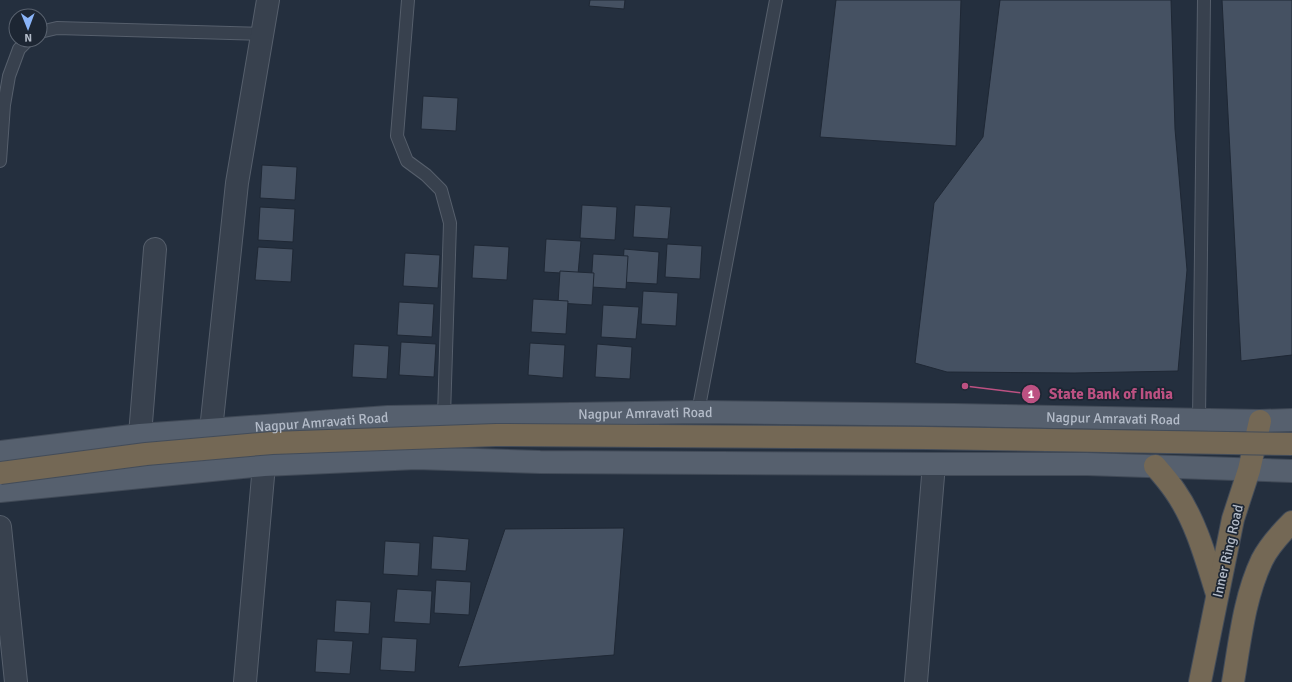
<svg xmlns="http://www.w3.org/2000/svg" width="1292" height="682" font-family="Signika,sans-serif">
<rect width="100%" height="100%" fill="#242f3e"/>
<g fill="#455162" stroke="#1f2835">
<path d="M590 0H625L624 9 589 6Z"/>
<path d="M836 0H961L956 146 820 137Z"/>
<path d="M1000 0H1171L1175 129 1187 270 1178 371 1074 373 947 372 915 363 934 203 983 137Z"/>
<path d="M1222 0H1292V355L1241 361Z"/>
<path d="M423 96 458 98 456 131 421 129Z"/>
<path d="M262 165 297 167 295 200 260 198Z"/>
<path d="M582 205 617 207 615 240 580 238Z"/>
<path d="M635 205 671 207 668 239 633 237Z"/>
<path d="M260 207 295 209 293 242 258 240Z"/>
<path d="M546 239 581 241 578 274 544 272Z"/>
<path d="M667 244 702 246 700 279 665 277Z"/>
<path d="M474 245 509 247 507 280 472 278Z"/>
<path d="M258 247 293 249 291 282 255 280Z"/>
<path d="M624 249 659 252 657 284 622 282Z"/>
<path d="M405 253 440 255 438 288 403 286Z"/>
<path d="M593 254 628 256 626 289 591 287Z"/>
<path d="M560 271 594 273 592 305 558 303Z"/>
<path d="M643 291 678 293 676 326 641 324Z"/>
<path d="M533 299 568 301 566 334 531 332Z"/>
<path d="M399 302 434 304 432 337 397 335Z"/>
<path d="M603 305 639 307 636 339 601 337Z"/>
<path d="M401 342 436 344 434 377 399 375Z"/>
<path d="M530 343 565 345 563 378 528 375Z"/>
<path d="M354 344 389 346 387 379 352 377Z"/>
<path d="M597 344 632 347 630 379 595 377Z"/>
<path d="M624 528 614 655 458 667 505 529Z"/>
<path d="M433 536 469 539 466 571 431 569Z"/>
<path d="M385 541 420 543 418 576 383 574Z"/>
<path d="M436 580 471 582 469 615 434 613Z"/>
<path d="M397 589 432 591 430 624 394 622Z"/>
<path d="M336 600 371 602 369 634 334 632Z"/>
<path d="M382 637 417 639 415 672 380 670Z"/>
<path d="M317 639 353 641 350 674 315 672Z"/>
</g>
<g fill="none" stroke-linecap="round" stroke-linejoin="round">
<defs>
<g id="lane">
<path d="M408 0 397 136 407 161 426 175 441 190 450 223 444 416"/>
<path d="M40 32 57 28 263 34"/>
<path d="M0 161 4 105 9 76 19 49 28 40"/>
<path d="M698 412 776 0"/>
<path d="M1199 419 1204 0"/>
</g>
<g id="street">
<path d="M211 430 237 183 268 0"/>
<path d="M140 435 155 249"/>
<path d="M0 527 16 682"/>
<path d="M245 682 264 465 265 447"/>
<path d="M916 682 934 464"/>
</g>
<g id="primary">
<path id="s1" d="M0 452 140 435 388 417 698 412 955 415 1260 421 1292 420"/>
<path d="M0 491 264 465 416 458 540 462 934 464H1087L1292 471"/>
</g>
<g id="highway">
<path d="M1155 466C1162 474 1169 482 1175 491 1196 521 1206 559 1217 594"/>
<path d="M1200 682 1233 519 1249 470 1260 421"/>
<path d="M1233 682C1240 641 1244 598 1262 560 1269 546 1281 533 1292 522"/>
</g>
</defs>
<use href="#lane" stroke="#565f6c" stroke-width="14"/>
<use href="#street" stroke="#565f6c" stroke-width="24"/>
<use href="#primary" stroke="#414a57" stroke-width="24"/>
<use href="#highway" stroke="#434c59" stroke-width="24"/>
<use href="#lane" stroke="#38414e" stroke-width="12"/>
<use href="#street" stroke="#38414e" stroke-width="22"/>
<use href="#primary" stroke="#56606e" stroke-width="22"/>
<use href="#highway" stroke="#746855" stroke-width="22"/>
<defs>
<path id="highway-bridge" d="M0 473 146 454 272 443 496 435 926 438 1292 444"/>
</defs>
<use href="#highway-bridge" stroke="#434c59" stroke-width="24" stroke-linecap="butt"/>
<use href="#highway-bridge" stroke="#746855" stroke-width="22"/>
</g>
<g text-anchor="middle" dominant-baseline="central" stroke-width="3.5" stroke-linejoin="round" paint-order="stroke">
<g font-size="14" fill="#b4bcc9" stroke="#1d2633">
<text stroke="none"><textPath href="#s1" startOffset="647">Nagpur Amravati Road</textPath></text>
<text stroke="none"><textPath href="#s1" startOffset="1115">Nagpur Amravati Road</textPath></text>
<text stroke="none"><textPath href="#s1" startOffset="323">Nagpur Amravati Road</textPath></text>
<text transform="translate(1228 551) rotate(-77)">Inner Ring Road</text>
</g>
</g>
<path fill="none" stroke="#bd5182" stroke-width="1.5" d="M965 386L1031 394"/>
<g fill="#bd5182" stroke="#1d2633" stroke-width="1.5">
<circle cx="965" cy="386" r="4"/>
<circle cx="1031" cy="394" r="10"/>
</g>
<g font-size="12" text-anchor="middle" font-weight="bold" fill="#fff">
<text x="1031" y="398">1</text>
</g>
<g font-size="15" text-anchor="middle" font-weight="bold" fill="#bd5182" stroke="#1d2633" stroke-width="3.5" stroke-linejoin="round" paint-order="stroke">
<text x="1111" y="399">State Bank of India</text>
</g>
<g transform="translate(28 28) rotate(179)"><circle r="19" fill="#1d2633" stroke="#59626f"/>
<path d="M0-3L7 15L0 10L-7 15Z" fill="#8ab4f8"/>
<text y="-6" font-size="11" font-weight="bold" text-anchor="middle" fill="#b4bcc9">N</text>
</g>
</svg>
